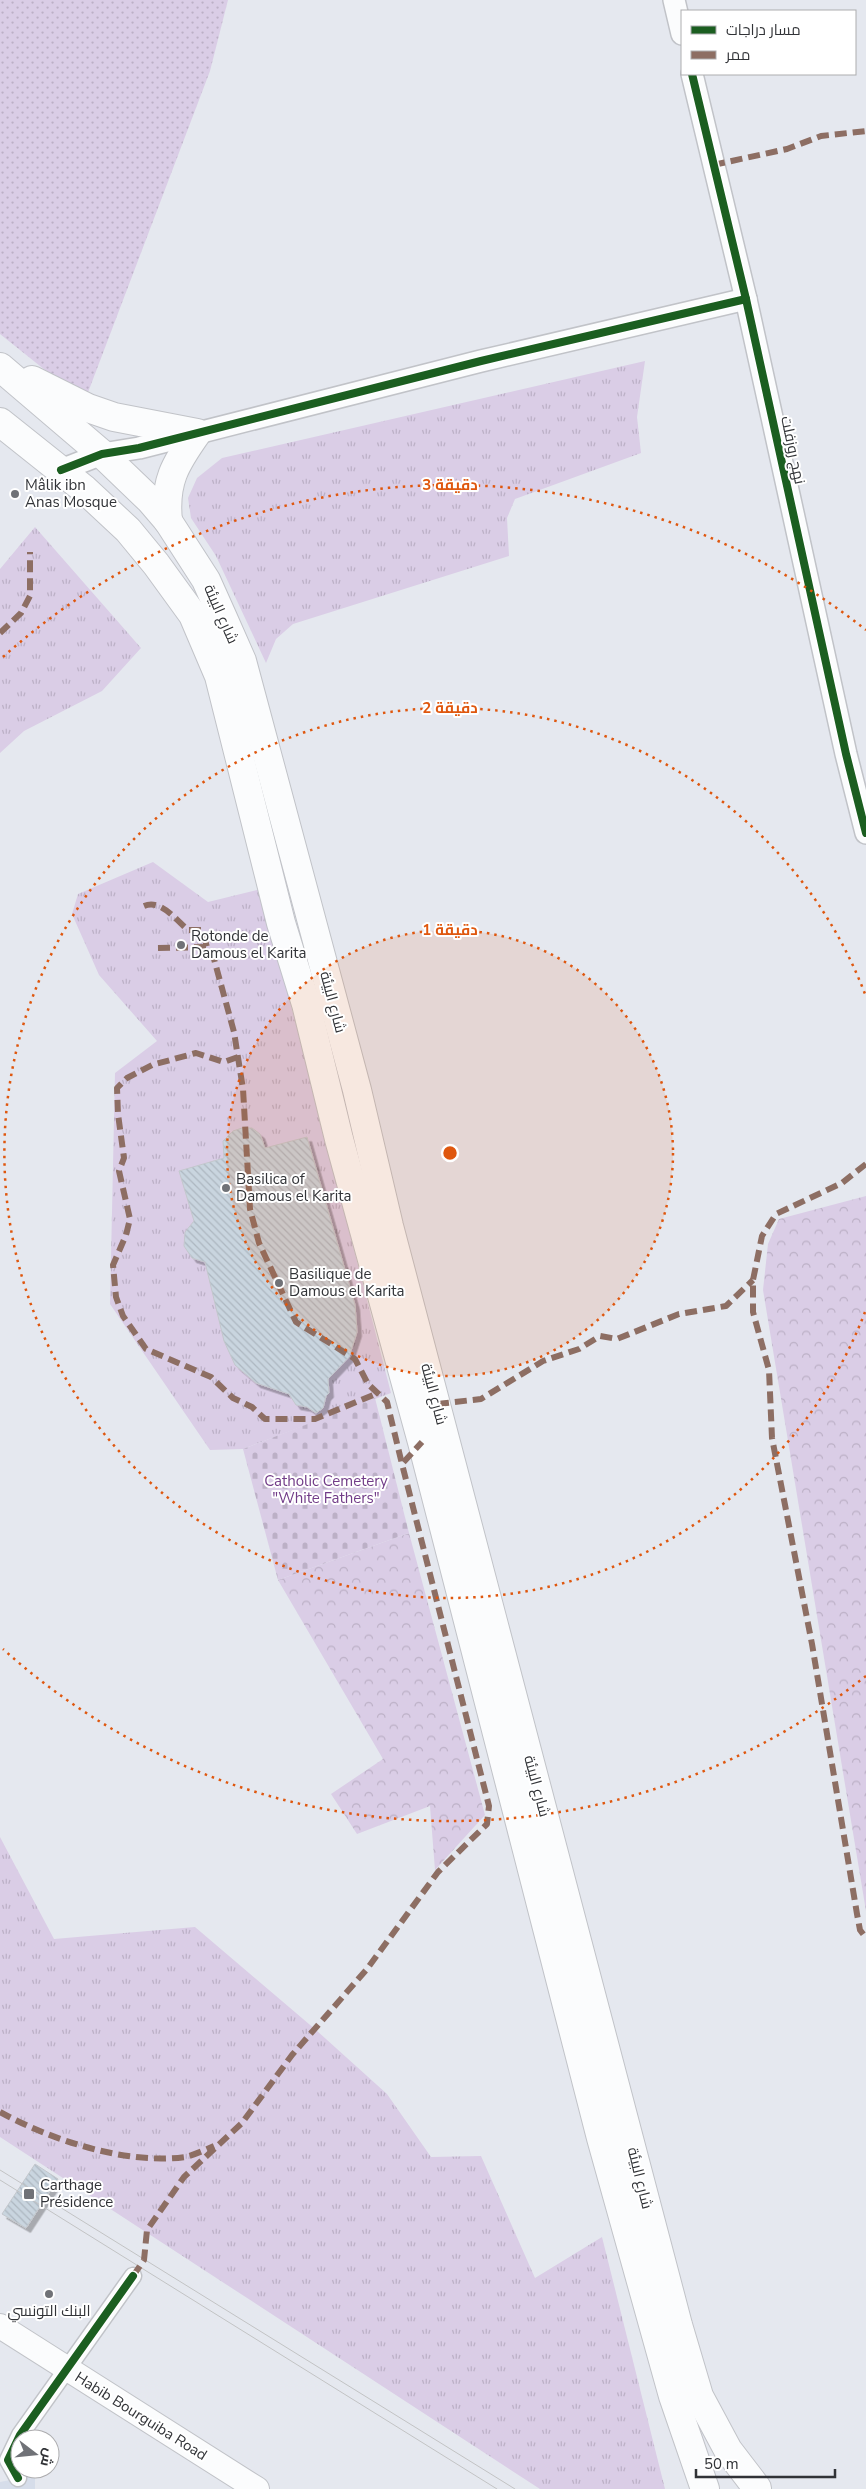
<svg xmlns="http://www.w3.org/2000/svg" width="866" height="2489" font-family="'Nunito Sans',Cairo,sans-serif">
<defs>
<pattern id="grass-tufts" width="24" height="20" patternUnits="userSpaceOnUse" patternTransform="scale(1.25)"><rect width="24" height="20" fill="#dacde6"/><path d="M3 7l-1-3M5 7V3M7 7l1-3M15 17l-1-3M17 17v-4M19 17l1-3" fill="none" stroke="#bcb0c6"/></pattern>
<pattern id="forest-crowns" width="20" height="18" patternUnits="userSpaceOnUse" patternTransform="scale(1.25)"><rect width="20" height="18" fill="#dacde6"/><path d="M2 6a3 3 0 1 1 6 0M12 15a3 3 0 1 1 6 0" fill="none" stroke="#bcb0c6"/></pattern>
<pattern id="cemetery-stones" width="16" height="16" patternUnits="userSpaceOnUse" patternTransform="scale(1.25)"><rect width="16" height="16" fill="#dacde6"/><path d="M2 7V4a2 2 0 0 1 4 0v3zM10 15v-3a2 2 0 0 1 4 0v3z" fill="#bcb0c6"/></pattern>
<pattern id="park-dots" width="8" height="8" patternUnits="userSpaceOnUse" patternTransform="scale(1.25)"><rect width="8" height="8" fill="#dacde6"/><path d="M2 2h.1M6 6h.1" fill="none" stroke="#bcb0c6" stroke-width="1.8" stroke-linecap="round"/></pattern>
<pattern id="building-back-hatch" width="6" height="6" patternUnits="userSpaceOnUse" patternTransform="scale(1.25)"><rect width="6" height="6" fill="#c9d5df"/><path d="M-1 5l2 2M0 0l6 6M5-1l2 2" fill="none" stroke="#adb7c0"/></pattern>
<filter id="shadow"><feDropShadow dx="4.5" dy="4.5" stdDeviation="0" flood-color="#0004"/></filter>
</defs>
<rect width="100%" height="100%" fill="#e5e8ef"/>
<path fill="#d6ddea" d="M35 2475V2489H0V2482Z"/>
<g fill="url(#grass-tufts)">
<path d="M645 361 637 417 641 453 515 499 507 518 509 556 293 624 276 639 266 663 216 556 191 518 188 498 197 478 222 458Z"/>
<path d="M35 527 141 648 102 691 24 731 0 753V569Z"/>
<path d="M153 862 208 902 261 889 391 1393 243 1449 210 1450 110 1304 115 1073 157 1041 99 975 72 914 78 894Z"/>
<path d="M0 1837 54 1939 195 1927 316 2030 387 2094 431 2157 481 2156 535 2278 602 2237 665 2489H540L0 2137Z"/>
</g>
<g fill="url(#forest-crowns)">
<path d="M866 1196V1911L763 1290 768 1244 779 1219Z"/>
<path d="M409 1533 485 1815 435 1870 430 1806 357 1834 331 1794 383 1759 278 1580Z"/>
</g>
<path fill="url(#cemetery-stones)" d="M375 1398 409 1533 278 1580 243 1449Z"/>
<path fill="url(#park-dots)" d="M0 0H228L210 71 87 395 45 370 0 334Z"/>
<g fill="url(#building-back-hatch)" stroke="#c3c7cc" filter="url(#shadow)">
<path d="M242 1128H252L260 1134 265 1148 307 1137 355 1305 357 1332 349 1357 328 1379 329 1393 326 1396 323 1408 316 1413 307 1407 296 1405 289 1394 256 1383 235 1365 224 1341 205 1262 192 1258 184 1246 185 1232 194 1221 179 1171 224 1158 223 1141 233 1131Z"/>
<path d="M35 2164 58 2179 26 2228 2 2214Z"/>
</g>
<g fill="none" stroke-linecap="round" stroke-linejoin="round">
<defs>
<path id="minor" d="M18 2478 8 2460 20 2435 133 2276"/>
<g id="tertiary">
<path d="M674 0 682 34"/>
<path d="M692 74 746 299 846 754 866 833"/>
<path d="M61 470 102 454 139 448 481 361 746 299"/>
</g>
<path id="secondary" d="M0 2326 257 2489"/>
<g id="trunk">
<path d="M0 367 102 454 150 500 168 521 206 580 223 618 242 661 357 1090 389 1226 678 2325 699 2396 728 2450 757 2488"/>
<path d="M32 380 88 408 114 417 197 433C175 464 164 482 168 521"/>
<path d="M0 422 84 489 128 530 156 564 193 615 219 676 281 923 306 1004 339 1139 422 1442 601 2138 673 2396 705 2489"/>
</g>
</defs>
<use href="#minor" stroke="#c1c3c8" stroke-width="19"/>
<use href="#tertiary" stroke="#c1c3c8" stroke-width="24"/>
<use href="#secondary" stroke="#c1c3c8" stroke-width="26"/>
<use href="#trunk" stroke="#c1c3c8" stroke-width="30"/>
<use href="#minor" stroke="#fbfcfd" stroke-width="16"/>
<use href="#tertiary" stroke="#fbfcfd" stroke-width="21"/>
<use href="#secondary" stroke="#fbfcfd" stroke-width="24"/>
<use href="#trunk" stroke="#fbfcfd" stroke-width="28"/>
<g stroke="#c2c3c4" stroke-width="1">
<path d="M0 2170 515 2489"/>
<path d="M0 2180 497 2489"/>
</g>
<g stroke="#8d6e63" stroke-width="6" stroke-dasharray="12 6" stroke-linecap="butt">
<path d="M713 165 787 149 821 136 866 131"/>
<path d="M0 633 21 613 30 596V552"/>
<path d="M144 906C161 899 175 919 188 930H202L207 947"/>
<path d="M158 948 207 947 214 959 234 1032 243 1089 250 1209 259 1243 296 1322 355 1359 368 1384 387 1402 402 1464"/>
<path d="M238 1057 224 1062 196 1053 152 1065 127 1078 117 1088 118 1114 124 1158 119 1171 130 1219 126 1235 113 1265 116 1297 123 1316 146 1349 211 1377 233 1398 252 1407 265 1419H315L378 1393"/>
<path d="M866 1164 842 1183 776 1214 762 1236 753 1280V1312L769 1370 772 1438 812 1644 857 1914 860 1930 866 1938"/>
<path d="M437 1404 481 1399 543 1361 579 1349 600 1336 617 1339 679 1314 726 1306 753 1280"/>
<path d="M0 2112C51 2140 126 2165 185 2157 194 2155 205 2150 214 2146"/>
<path d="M133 2276 144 2260 147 2230 184 2177 242 2123 292 2055 367 1969 438 1872 487 1824 489 1806 402 1464 422 1442"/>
</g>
<defs>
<g id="cycleway">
<path d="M692 74 746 299 846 754 866 833"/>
<path d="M61 470 102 454 139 448 481 361 746 299"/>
<path d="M18 2478 8 2460 20 2435 133 2276"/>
</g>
</defs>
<use href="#cycleway" stroke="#fff" stroke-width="11"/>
<use href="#cycleway" stroke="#1b5e20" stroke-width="8"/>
</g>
<circle cx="450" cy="1153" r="223" fill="#df570e" fill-opacity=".12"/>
<g fill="none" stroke="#df570e" stroke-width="2.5" stroke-dasharray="2.5 5">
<circle cx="450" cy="1153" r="223"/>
<path d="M865 1312A445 445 0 1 1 865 994"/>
<path d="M866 1676A668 668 0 0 1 3 1649M3 657A668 668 0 0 1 866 630"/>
</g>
<g fill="#707277" stroke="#fff" stroke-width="2">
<circle cx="15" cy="494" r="5"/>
<circle cx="181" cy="945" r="5"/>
<circle cx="226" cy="1188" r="5"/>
<circle cx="279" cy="1283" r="5"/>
<rect x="23" y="2188" width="12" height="12" rx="2.5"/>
<circle cx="49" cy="2294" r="5"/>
</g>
<g text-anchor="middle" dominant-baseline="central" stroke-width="4" stroke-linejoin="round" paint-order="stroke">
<g font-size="15" fill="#313337" stroke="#fff">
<text transform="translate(793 450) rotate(78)">نهج روزفلت</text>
<text transform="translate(221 614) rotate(66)">شارع البيئة</text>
<text transform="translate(333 1002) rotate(75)">شارع البيئة</text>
<text transform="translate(434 1394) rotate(75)">شارع البيئة</text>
<text transform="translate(537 1786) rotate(75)">شارع البيئة</text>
<text transform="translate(640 2178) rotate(76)">شارع البيئة</text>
<text transform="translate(141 2416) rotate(32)">Habib Bourguiba Road</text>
</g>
<g font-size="15" fill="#313337" stroke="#fff" text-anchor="start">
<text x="25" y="485">Mâlik ibn<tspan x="25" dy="17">Anas Mosque</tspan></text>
<text x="191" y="936">Rotonde de<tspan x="191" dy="17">Damous el Karita</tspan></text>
<text x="236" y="1179">Basilica of<tspan x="236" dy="17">Damous el Karita</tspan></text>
<text x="289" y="1274">Basilique de<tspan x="289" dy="17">Damous el Karita</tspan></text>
<text x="40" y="2185">Carthage<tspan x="40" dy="17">Présidence</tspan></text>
<text x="49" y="2311" text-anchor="middle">البنك التونسي</text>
</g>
<g font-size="15" fill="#723c88" stroke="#fff">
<text x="326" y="1481">Catholic Cemetery<tspan x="326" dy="17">"White Fathers"</tspan></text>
</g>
</g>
<circle cx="450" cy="1153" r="8" fill="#df570e" stroke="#fff" stroke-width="2.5"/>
<g font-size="15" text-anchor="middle" font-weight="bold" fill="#df570e" stroke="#fff" stroke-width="4" stroke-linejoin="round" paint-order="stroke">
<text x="450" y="490">3 دقيقة</text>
<text x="450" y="713">2 دقيقة</text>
<text x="450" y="935">1 دقيقة</text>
</g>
<rect x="681" y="10" width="175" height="65" fill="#ffffff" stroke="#adadaf"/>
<rect x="691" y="26" width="25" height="8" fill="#1b5e20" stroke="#adadaf"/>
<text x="726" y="35" font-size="15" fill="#313337">مسار دراجات</text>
<rect x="691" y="51" width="25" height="8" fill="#8d6e63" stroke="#adadaf"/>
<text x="726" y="60" font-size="15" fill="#313337">ممر</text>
<g transform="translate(35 2454) rotate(106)"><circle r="24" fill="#ffffff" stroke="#adadaf"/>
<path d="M0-4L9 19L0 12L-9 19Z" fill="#707277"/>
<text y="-8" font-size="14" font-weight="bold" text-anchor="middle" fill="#313337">ش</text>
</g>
<path d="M696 2469v8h139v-8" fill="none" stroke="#313337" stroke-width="2.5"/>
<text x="704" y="2469" font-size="15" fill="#313337" stroke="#ffffff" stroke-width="4" paint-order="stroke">50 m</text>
</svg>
